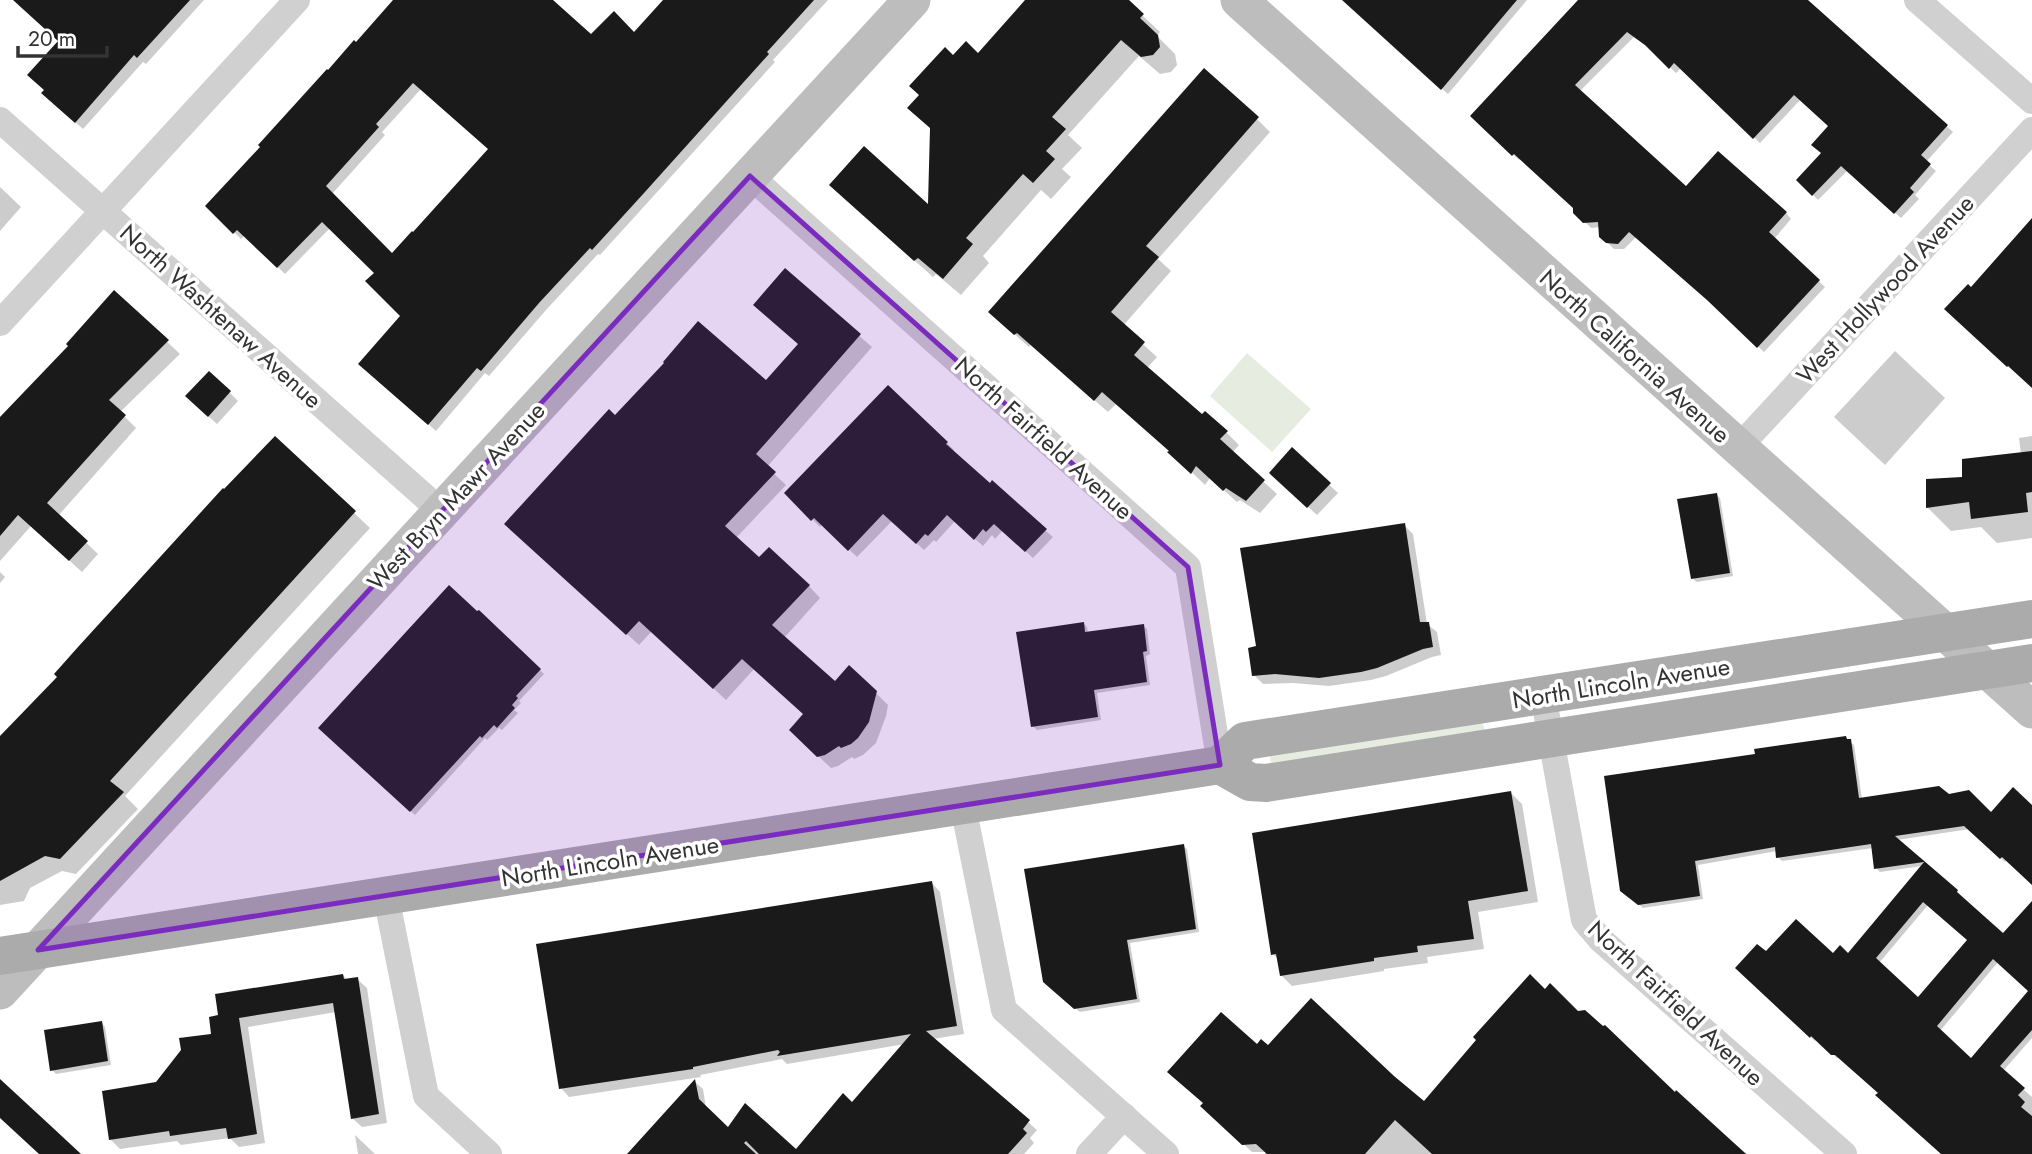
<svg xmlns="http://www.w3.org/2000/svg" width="2032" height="1154" font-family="Jost,sans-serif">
<rect width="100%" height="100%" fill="#fff"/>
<g fill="#e6ecdf">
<path d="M1247 353 1311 409 1272 452 1210 396Z"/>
<path d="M1483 722 1485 734 1271 767 1270 755Z"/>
</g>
<g fill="#0003" fill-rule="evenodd">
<path d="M15 0H204L146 64 143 62 83 129 51 101 60 42Z"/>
<path d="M396 0H550L591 37 635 34 665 0H828L773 60 775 62 600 255 598 254 546 310 489 376 485 373 436 431 367 370 403 316 376 273 330 228 285 274 245 235 241 239 207 206ZM421 89 490 150 392 255 332 194 385 135 382 132Z"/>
<path d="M1027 0H1126L1160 32 1157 36 1175 54 1177 65 1171 72 1160 74 1139 56 1068 135 1082 148 1062 169 1071 177 1051 199 1041 190 983 256 989 263 961 295 936 274 933 277 849 202 930 208 954 58 978 55Z"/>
<path d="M1344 0H1527L1448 94Z"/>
<path d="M1580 0H1805L1953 132 1926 162 1936 171 1915 195 1919 199 1901 218 1848 170 1818 200 1798 180 1823 153 1830 126 1801 99 1760 143 1681 68 1676 73 1653 51 1634 37 1580 91 1686 188 1786 213 1791 219 1774 239 1825 287 1764 352 1715 306 1636 237 1624 249H1614L1601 236 1600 227 1591 228 1575 212V208L1521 158 1519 160 1472 116Z"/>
<path d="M1257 119 1270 132 1158 259 1171 271 1123 326 1157 357 1147 368 1202 417 1226 432 1239 445 1232 453 1277 494 1260 513 1240 500 1237 502 1210 478 1205 485 1170 451 1116 404 1108 412 1031 345 1029 347 1004 325Z"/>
<path d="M0 187 21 207 0 231Z"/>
<path d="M785 271 872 347 767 467 786 485 736 538 759 559 809 586 820 598 784 638 835 683 876 693 888 705 886 716 876 743 863 755 854 759 852 757 838 766 831 768 803 742 805 715 754 669 726 700 652 631 639 645 519 535 615 418 767 383 799 345Z"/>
<path d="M114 292 180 354 120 412 136 428 58 516 98 554 82 572 31 526 0 561V420L71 346Z"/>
<path d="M1895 351 1945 398 1885 465 1834 417Z"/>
<path d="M229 392 238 401 217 424 196 405Z"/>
<path d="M2032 436V538L1997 543 1981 527 1951 531 1927 507 1964 479 2021 454 2019 438Z"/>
<path d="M275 438 370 528 125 796 138 809 76 874 62 871 30 888 24 901 0 905V739L60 677Z"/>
<path d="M947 443 954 450 953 452 1053 537 1033 558 1003 530 995 539 992 535 983 546 955 521 936 542 934 540 924 550 892 521 857 557 822 524 820 527 786 493Z"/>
<path d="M1292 450 1338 493 1317 515 1280 481Z"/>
<path d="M1716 494 1720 498 1733 576 1697 582 1693 579Z"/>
<path d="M1404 525 1413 534 1427 624 1437 632 1441 655 1432 657 1386 676 1371 680 1329 686 1293 683 1263 684 1254 675 1258 648Z"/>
<path d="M0 572 5 577 0 583Z"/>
<path d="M479 612 544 674 519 701 521 703 514 710 518 713 502 730 499 728 487 740 485 738 415 815 320 728Z"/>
<path d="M1083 623 1087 627 1088 633 1143 626 1147 629 1150 654 1146 656 1150 685 1097 693 1101 720 1037 730 1033 726Z"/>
<path d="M1849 741 1854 745 1862 799 1948 796 1991 814 2032 807V883L2007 860 2005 862 1970 829 1897 840 1957 892 2003 935 2032 903V1038L2003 1071 2032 1097V1154H1943L1880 1093 1841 1058H1837L1816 1039 1815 1041 1738 968 1833 956 1848 955 1922 866 1880 872 1876 868 1873 848 1782 861 1778 857 1777 851 1698 865 1703 899 1643 908 1627 894ZM1928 905 1969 940 1918 1000 1879 963ZM1998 962 2030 991 1972 1060 1940 1031Z"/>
<path d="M1511 793 1522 804 1538 902 1478 912 1484 949 1427 957 1428 963 1384 969V971L1292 986 1281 975 1279 960 1273 954Z"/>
<path d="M1183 846 1187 849 1199 932 1130 943 1140 1002 1080 1012 1049 986Z"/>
<path d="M932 883 940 892 964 1034 933 1039 1037 1130 1030 1138 1034 1143 1024 1154H629L695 1082 703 1089 706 1108 729 1130 796 1151 852 1104 905 1044 787 1064 782 1059 700 1075 701 1077 569 1097 561 1088Z"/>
<path d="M343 975 347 980 357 979 367 988 387 1123 362 1127 352 1118 336 1012 248 1027 265 1143 239 1147 230 1138 181 1145 177 1141 120 1149 111 1140 157 1084 213 1035 211 1019Z"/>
<path d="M1545 991 1577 1013 1747 1154H1265V1152H1252L1203 1106 1257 1046 1393 1077 1425 1104Z"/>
<path d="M102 1023 105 1027 111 1065 56 1074 52 1070Z"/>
<path d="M355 1135 375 1154H358Z"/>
</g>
<g fill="#1a1a1a" fill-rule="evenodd">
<path d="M13 0H190L137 58 134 55 75 123 41 93 44 90 27 75 58 41Z"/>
<path d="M393 0H553L591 34 614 11 634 32 663 0H814L767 52 769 54 644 193 592 250 590 248 539 303 481 371 477 368 428 425 358 364 400 316 365 281 374 273 322 222 277 268 237 230 233 234 205 206 260 147 258 145 327 69 328 70 354 40 356 42ZM413 83 488 149 413 232 412 231 392 253 326 186 379 127 376 124Z"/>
<path d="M1025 0H1129L1144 14 1140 18 1158 35 1160 47 1153 55 1141 57 1121 40 1052 117 1066 129 1046 151 1055 159 1033 183 1023 174 966 238 973 244 943 279 918 258 914 261 829 185 864 146 928 204 930 128 907 108 919 95 909 86 945 47 953 55 966 41 978 53Z"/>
<path d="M1342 0H1517L1441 90Z"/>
<path d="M1578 0H1808L1948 125 1921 155 1931 164 1910 188 1914 192 1894 214 1841 166 1812 196 1796 180 1821 153 1811 145 1828 126 1794 95 1753 139 1674 63 1669 69 1645 45 1627 32 1575 85 1686 186 1718 151 1787 212 1769 232 1820 280 1757 348 1707 300 1629 232 1618 244 1606 243 1599 237 1598 222 1583 223 1573 213V208L1514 154 1512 156 1470 116Z"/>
<path d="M1204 68 1259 117 1146 246 1159 257 1111 312 1145 342 1134 355 1202 414 1205 411 1228 431 1220 439 1265 480 1246 501 1226 488 1223 491 1196 466 1191 474 1167 452 1169 451 1102 392 1094 401 1017 333 1014 335 988 312Z"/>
<path d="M2032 218V388L2008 366 2007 367 1944 309 1968 284 1971 287Z"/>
<path d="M785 268 861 334 756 454 776 472 725 526 759 557 769 547 810 585 772 625 835 681 849 665 877 691 869 722 858 738 851 744 841 748 839 746 825 755 817 757 789 730 803 714 742 659 713 689 639 621 626 635 504 524 609 409 615 415 664 363 663 362 698 321 766 380 798 344 753 305Z"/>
<path d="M114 290 169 340 109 400 126 415 47 503 88 541 69 561 18 515 0 536V417L68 346 66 344Z"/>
<path d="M209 371 231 391 208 417 185 396Z"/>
<path d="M888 385 948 442 946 444 990 483 992 480 1047 529 1025 552 994 524 986 532 983 529 974 540 947 515 928 536 925 534 916 544 883 514 848 551 814 518 811 521 784 493Z"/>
<path d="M275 436 356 511 110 781 124 792 60 859 45 856 0 881V736L57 677 54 674 78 647 223 488 224 489Z"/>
<path d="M1292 447 1331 483 1307 508 1269 473Z"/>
<path d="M2032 451V492L2026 493 2028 512 1971 519 1969 502 1926 508V479L1962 477V459Z"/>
<path d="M1717 493 1730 573 1691 579 1677 499Z"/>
<path d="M1405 523 1420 622H1429L1433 647 1423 649 1377 668 1361 672 1319 678 1275 674 1252 676 1248 648 1256 646 1240 548Z"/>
<path d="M449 585 477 611 479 610 541 669 516 696 518 698 512 705 515 708 497 728 494 725 482 738 480 736 410 812 318 728Z"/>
<path d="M1084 622 1085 632 1144 624 1147 651 1143 652 1147 682 1094 690 1098 717 1031 727 1016 632Z"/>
<path d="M1846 736 1847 739H1851L1859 798 1939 786 1949 794 1969 790 1991 812 2013 787 2032 805V885L2002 857 2000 859 1964 826 1895 836 1958 890 1957 892 2003 933 2032 901V1030L2000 1066 2025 1088 2018 1095 2025 1102 2021 1107 2032 1116V1154H1941L1875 1095 1878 1093 1835 1055H1831L1811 1036 1810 1038 1735 968 1757 944 1766 951 1796 919 1833 953 1840 945 1848 953 1924 862 1874 869 1871 844 1776 858 1775 847 1695 861 1700 896 1638 905 1620 891 1604 776 1755 754 1754 749ZM1923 902 1967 940 1918 997 1876 958ZM1993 959 2028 991 1971 1058 1937 1026Z"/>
<path d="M1511 791 1528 891 1468 901 1474 939 1417 946 1418 952 1374 958V961L1280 976 1276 954 1271 955 1252 833Z"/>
<path d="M1184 844 1196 929 1127 940 1137 999 1074 1009 1043 982 1024 869Z"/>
<path d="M932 881 957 1026 926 1031 1030 1120 1023 1129 1027 1133 1008 1154H759L746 1141 744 1143 756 1154H627L695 1079 699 1099 728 1127 745 1103 796 1149 843 1093 852 1102 911 1034 777 1056 780 1052 778 1050 693 1067V1069L559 1089 536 944Z"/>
<path d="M343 974 344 979 358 977 379 1114 351 1119 333 1003 239 1018 257 1134 228 1139 226 1128 170 1136 169 1131 109 1140 102 1091 156 1082 181 1050 179 1038 211 1034 209 1017 218 1015 215 994Z"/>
<path d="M1530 974 1545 989 1550 983 1578 1011 1585 1010 1603 1026 1605 1025 1675 1092 1676 1090 1746 1154H1432L1395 1120 1365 1154H1267L1256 1144 1242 1145 1200 1106 1203 1103 1167 1072 1221 1012 1257 1044 1261 1039 1268 1045 1311 998 1394 1076 1424 1101 1476 1040 1473 1037Z"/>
<path d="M102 1021 108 1061 50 1071 44 1030Z"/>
<path d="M0 1079 52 1127 81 1154H39L0 1118Z"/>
</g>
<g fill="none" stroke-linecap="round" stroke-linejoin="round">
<g stroke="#d0d0d0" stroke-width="26">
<path d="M1917 0 2032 101"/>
<path d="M0 120 441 511"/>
<path d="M750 176 1188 567 1220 765"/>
<path d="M0 323 297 0"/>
<path d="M1738 448 2032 130"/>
<path d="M1543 695 1584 920 1601 940 1844 1154"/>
<path d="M963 806 1004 1010 1166 1154"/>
<path d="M386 896 426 1096 489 1154"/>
<path d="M1089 1154 1124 1116"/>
</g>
<g stroke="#bdbdbd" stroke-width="37">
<path d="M1239 0 2032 710"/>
<path d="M0 991 912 0"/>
</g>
<g stroke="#ababab" stroke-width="38">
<path d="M1220 765 1250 782 1266 783 2032 663"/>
<path d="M0 956 1220 765 1245 741 2032 619"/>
</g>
</g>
<path fill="#7b2cbf" fill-opacity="0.2" stroke="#7b2cbf" stroke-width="5" stroke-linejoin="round" d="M750 176 1188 567 1220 765 38 950Z"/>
<g text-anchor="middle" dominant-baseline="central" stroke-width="7" stroke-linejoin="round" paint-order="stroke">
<g font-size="24" fill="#333" stroke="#fff">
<text transform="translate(1885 289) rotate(-47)">West Hollywood Avenue</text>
<text transform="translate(221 316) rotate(42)">North Washtenaw Avenue</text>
<text transform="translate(1635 356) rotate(42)">North California Avenue</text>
<text transform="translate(1044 438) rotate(42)">North Fairfield Avenue</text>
<text transform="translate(456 496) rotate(-47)">West Bryn Mawr Avenue</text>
<text transform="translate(1621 683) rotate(-9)">North Lincoln Avenue</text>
<text transform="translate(610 861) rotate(-9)">North Lincoln Avenue</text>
<text transform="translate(1676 1003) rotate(43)">North Fairfield Avenue</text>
</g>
</g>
<path d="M18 46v10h89v-10" fill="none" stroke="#333333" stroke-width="3.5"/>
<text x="28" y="46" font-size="21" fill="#333333" stroke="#ffffff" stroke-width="5" paint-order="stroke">20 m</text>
</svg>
